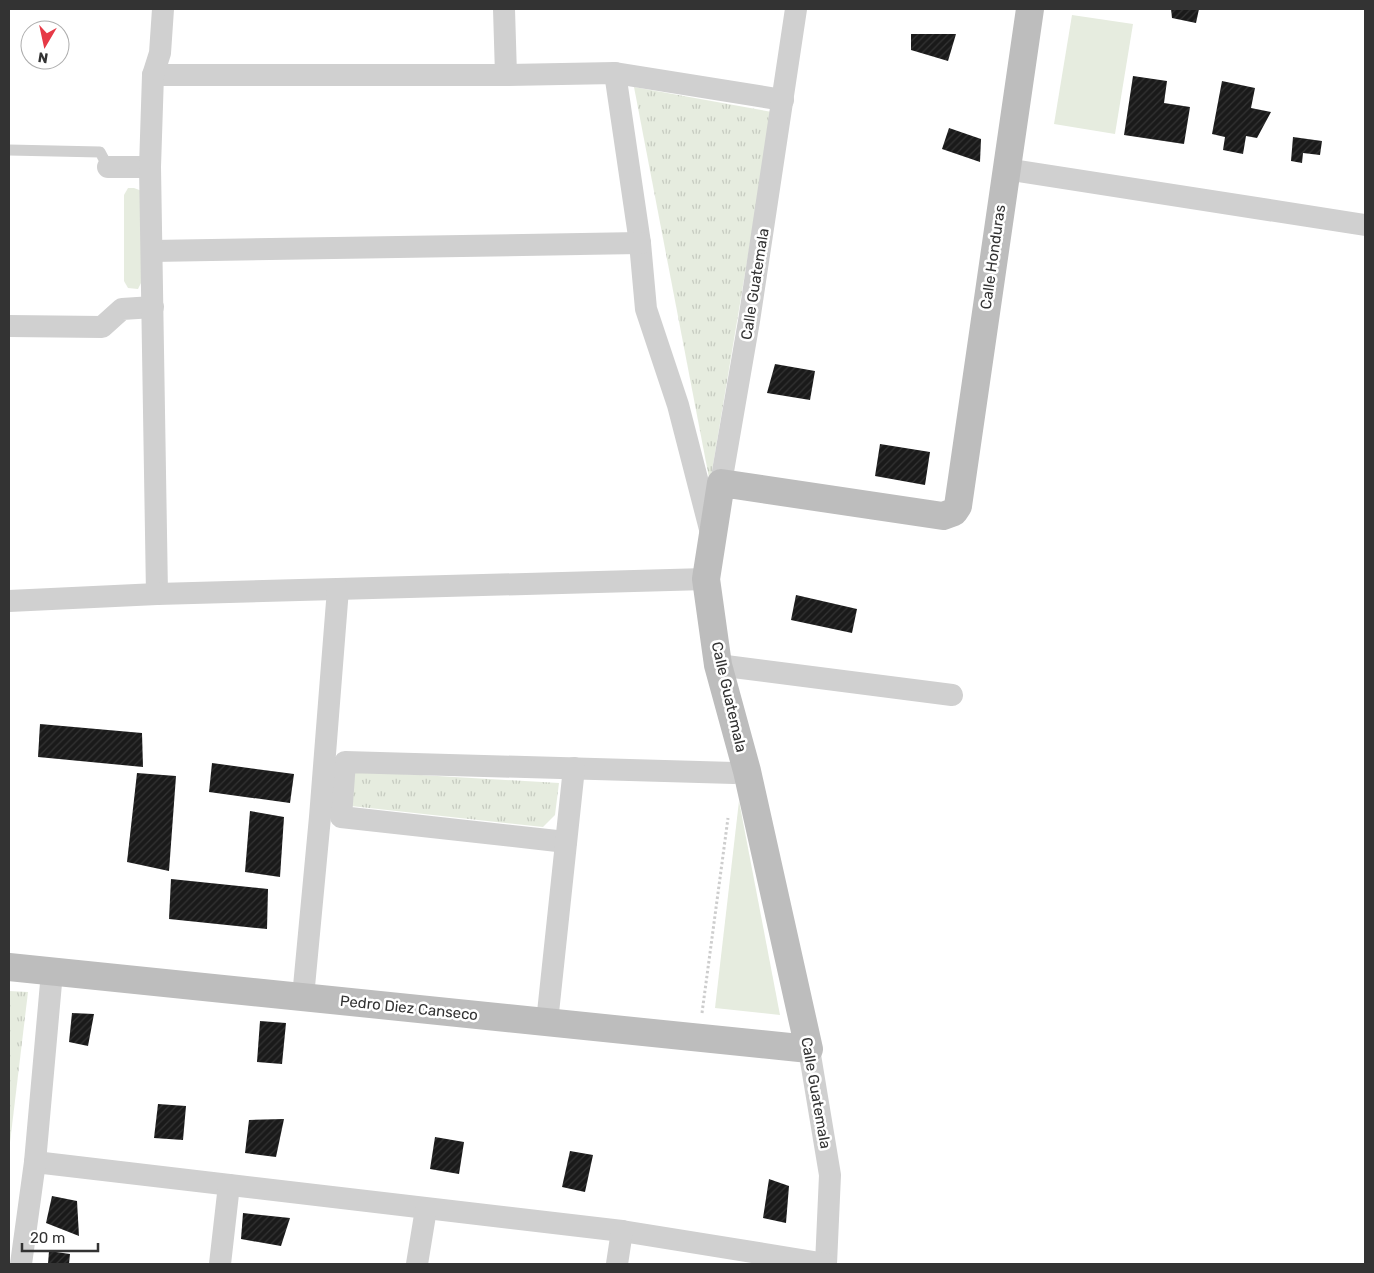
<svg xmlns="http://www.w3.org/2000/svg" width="1374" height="1273" font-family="Rubik,sans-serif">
<defs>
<pattern id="park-tufts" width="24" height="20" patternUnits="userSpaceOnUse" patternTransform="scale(1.25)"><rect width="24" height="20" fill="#e6ecdf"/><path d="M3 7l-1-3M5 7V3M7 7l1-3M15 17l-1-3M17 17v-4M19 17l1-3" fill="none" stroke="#c6cbc0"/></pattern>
<pattern id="building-hatch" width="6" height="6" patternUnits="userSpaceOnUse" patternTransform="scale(1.25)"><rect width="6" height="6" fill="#1a1a1a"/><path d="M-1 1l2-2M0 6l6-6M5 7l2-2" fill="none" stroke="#333"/></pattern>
</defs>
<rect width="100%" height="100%" fill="#fff"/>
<g fill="#e6ecdf">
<path d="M1072 15 1133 24 1115 134 1054 124Z"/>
<path d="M128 188H134L142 191 141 283 138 289 128 288 124 281V195Z"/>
<path d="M739 801 780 1015 715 1008Z"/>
</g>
<g fill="url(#park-tufts)">
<path d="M634 87 772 112 710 483Z"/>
<path d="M352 771 559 783 555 815 543 827 351 806Z"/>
<path d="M9 991 28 992 9 1151Z"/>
</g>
<g fill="url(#building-hatch)">
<path d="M1171 9H1199L1196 23 1172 18Z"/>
<path d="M911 34H956L948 61 911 50Z"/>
<path d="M1133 76 1167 81 1164 103 1190 107 1184 144 1124 135Z"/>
<path d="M1222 81 1255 88 1251 108 1271 112 1257 138 1246 136 1243 154 1223 150 1225 137 1212 134Z"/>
<path d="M949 128 981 139 980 162 942 149Z"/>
<path d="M1293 137 1322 141 1320 155 1303 153 1302 163 1291 161Z"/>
<path d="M775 364 815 371 810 400 767 393Z"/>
<path d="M880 444 930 452 925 485 875 476Z"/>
<path d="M796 595 857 609 852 633 791 620Z"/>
<path d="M40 724 142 733 143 767 38 757Z"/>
<path d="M212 763 294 774 290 803 209 792Z"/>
<path d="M137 773 176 776 169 871 127 862Z"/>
<path d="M250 811 284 817 280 877 245 872Z"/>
<path d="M171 879 268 889 267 929 169 919Z"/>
<path d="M72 1013 94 1014 88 1046 69 1042Z"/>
<path d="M260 1021 286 1023 282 1064 257 1062Z"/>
<path d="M158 1104 186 1106 183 1140 154 1138Z"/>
<path d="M284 1119 276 1157 245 1153 249 1120Z"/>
<path d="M435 1137 464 1142 459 1174 430 1169Z"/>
<path d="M570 1151 593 1155 585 1192 562 1187Z"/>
<path d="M769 1179 789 1186 786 1223 763 1218Z"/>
<path d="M52 1196 77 1201 79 1236 46 1223Z"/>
<path d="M243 1213 290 1218 281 1246 241 1239Z"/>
<path d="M49 1251 70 1254 69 1264H48Z"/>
</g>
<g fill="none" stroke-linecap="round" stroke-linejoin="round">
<path stroke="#cdcdcd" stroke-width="3" stroke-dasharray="2.5 2.5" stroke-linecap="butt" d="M702 1013 728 818"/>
<path stroke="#d0d0d0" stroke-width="11" d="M9 150 100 152 108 167"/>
<g stroke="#d0d0d0" stroke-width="22">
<path d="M504 9 506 75"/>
<path d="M615 73 640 243 646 309 678 405 711 533"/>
<path d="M153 75H506L615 73 783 100"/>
<path d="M108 167H150"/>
<path d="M1006 169 1365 225"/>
<path d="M152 251 640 243"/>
<path d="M9 326 102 327 122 309 153 307"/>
<path d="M721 483 749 321 796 9"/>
<path d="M157 594 150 167 153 75 160 53 163 9"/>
<path d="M9 601 157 594 706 579"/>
<path d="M718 665 952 695"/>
<path d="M566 842 341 817 345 762 734 773 747 771"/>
<path d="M303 997 320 817 338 589"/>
<path d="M547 1022 574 768"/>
<path d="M809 1049 830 1175 826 1264"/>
<path d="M35 1162 622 1231 826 1264"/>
<path d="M21 1264 35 1162 52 972"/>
<path d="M220 1264 229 1185"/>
<path d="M417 1264 426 1209"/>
<path d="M617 1264 622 1231"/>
</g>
<path stroke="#bdbdbd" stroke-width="28" d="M9 967 809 1049 747 771 718 665 706 579 721 483 943 516 954 512 958 506 1030 9"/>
</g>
<g text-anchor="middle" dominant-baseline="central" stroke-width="5" stroke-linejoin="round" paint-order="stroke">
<g font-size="15" fill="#333" stroke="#fff">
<text transform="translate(993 257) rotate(-82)">Calle Honduras</text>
<text transform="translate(755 284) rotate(-81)">Calle Guatemala</text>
<text transform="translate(729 697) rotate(77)">Calle Guatemala</text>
<text transform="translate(409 1008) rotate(6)">Pedro Diez Canseco</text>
<text transform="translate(816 1093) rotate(80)">Calle Guatemala</text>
</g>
</g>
<rect width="1374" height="1273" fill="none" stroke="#333333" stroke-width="20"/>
<g transform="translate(45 45) rotate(189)"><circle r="24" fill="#ffffff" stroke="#adadad"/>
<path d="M0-4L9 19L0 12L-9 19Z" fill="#e63946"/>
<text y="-8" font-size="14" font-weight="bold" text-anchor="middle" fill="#333333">N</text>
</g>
<path d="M22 1243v8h76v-8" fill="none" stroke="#333333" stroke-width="2.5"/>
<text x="30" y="1243" font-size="15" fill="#333333" stroke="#ffffff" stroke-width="4" paint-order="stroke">20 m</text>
</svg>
